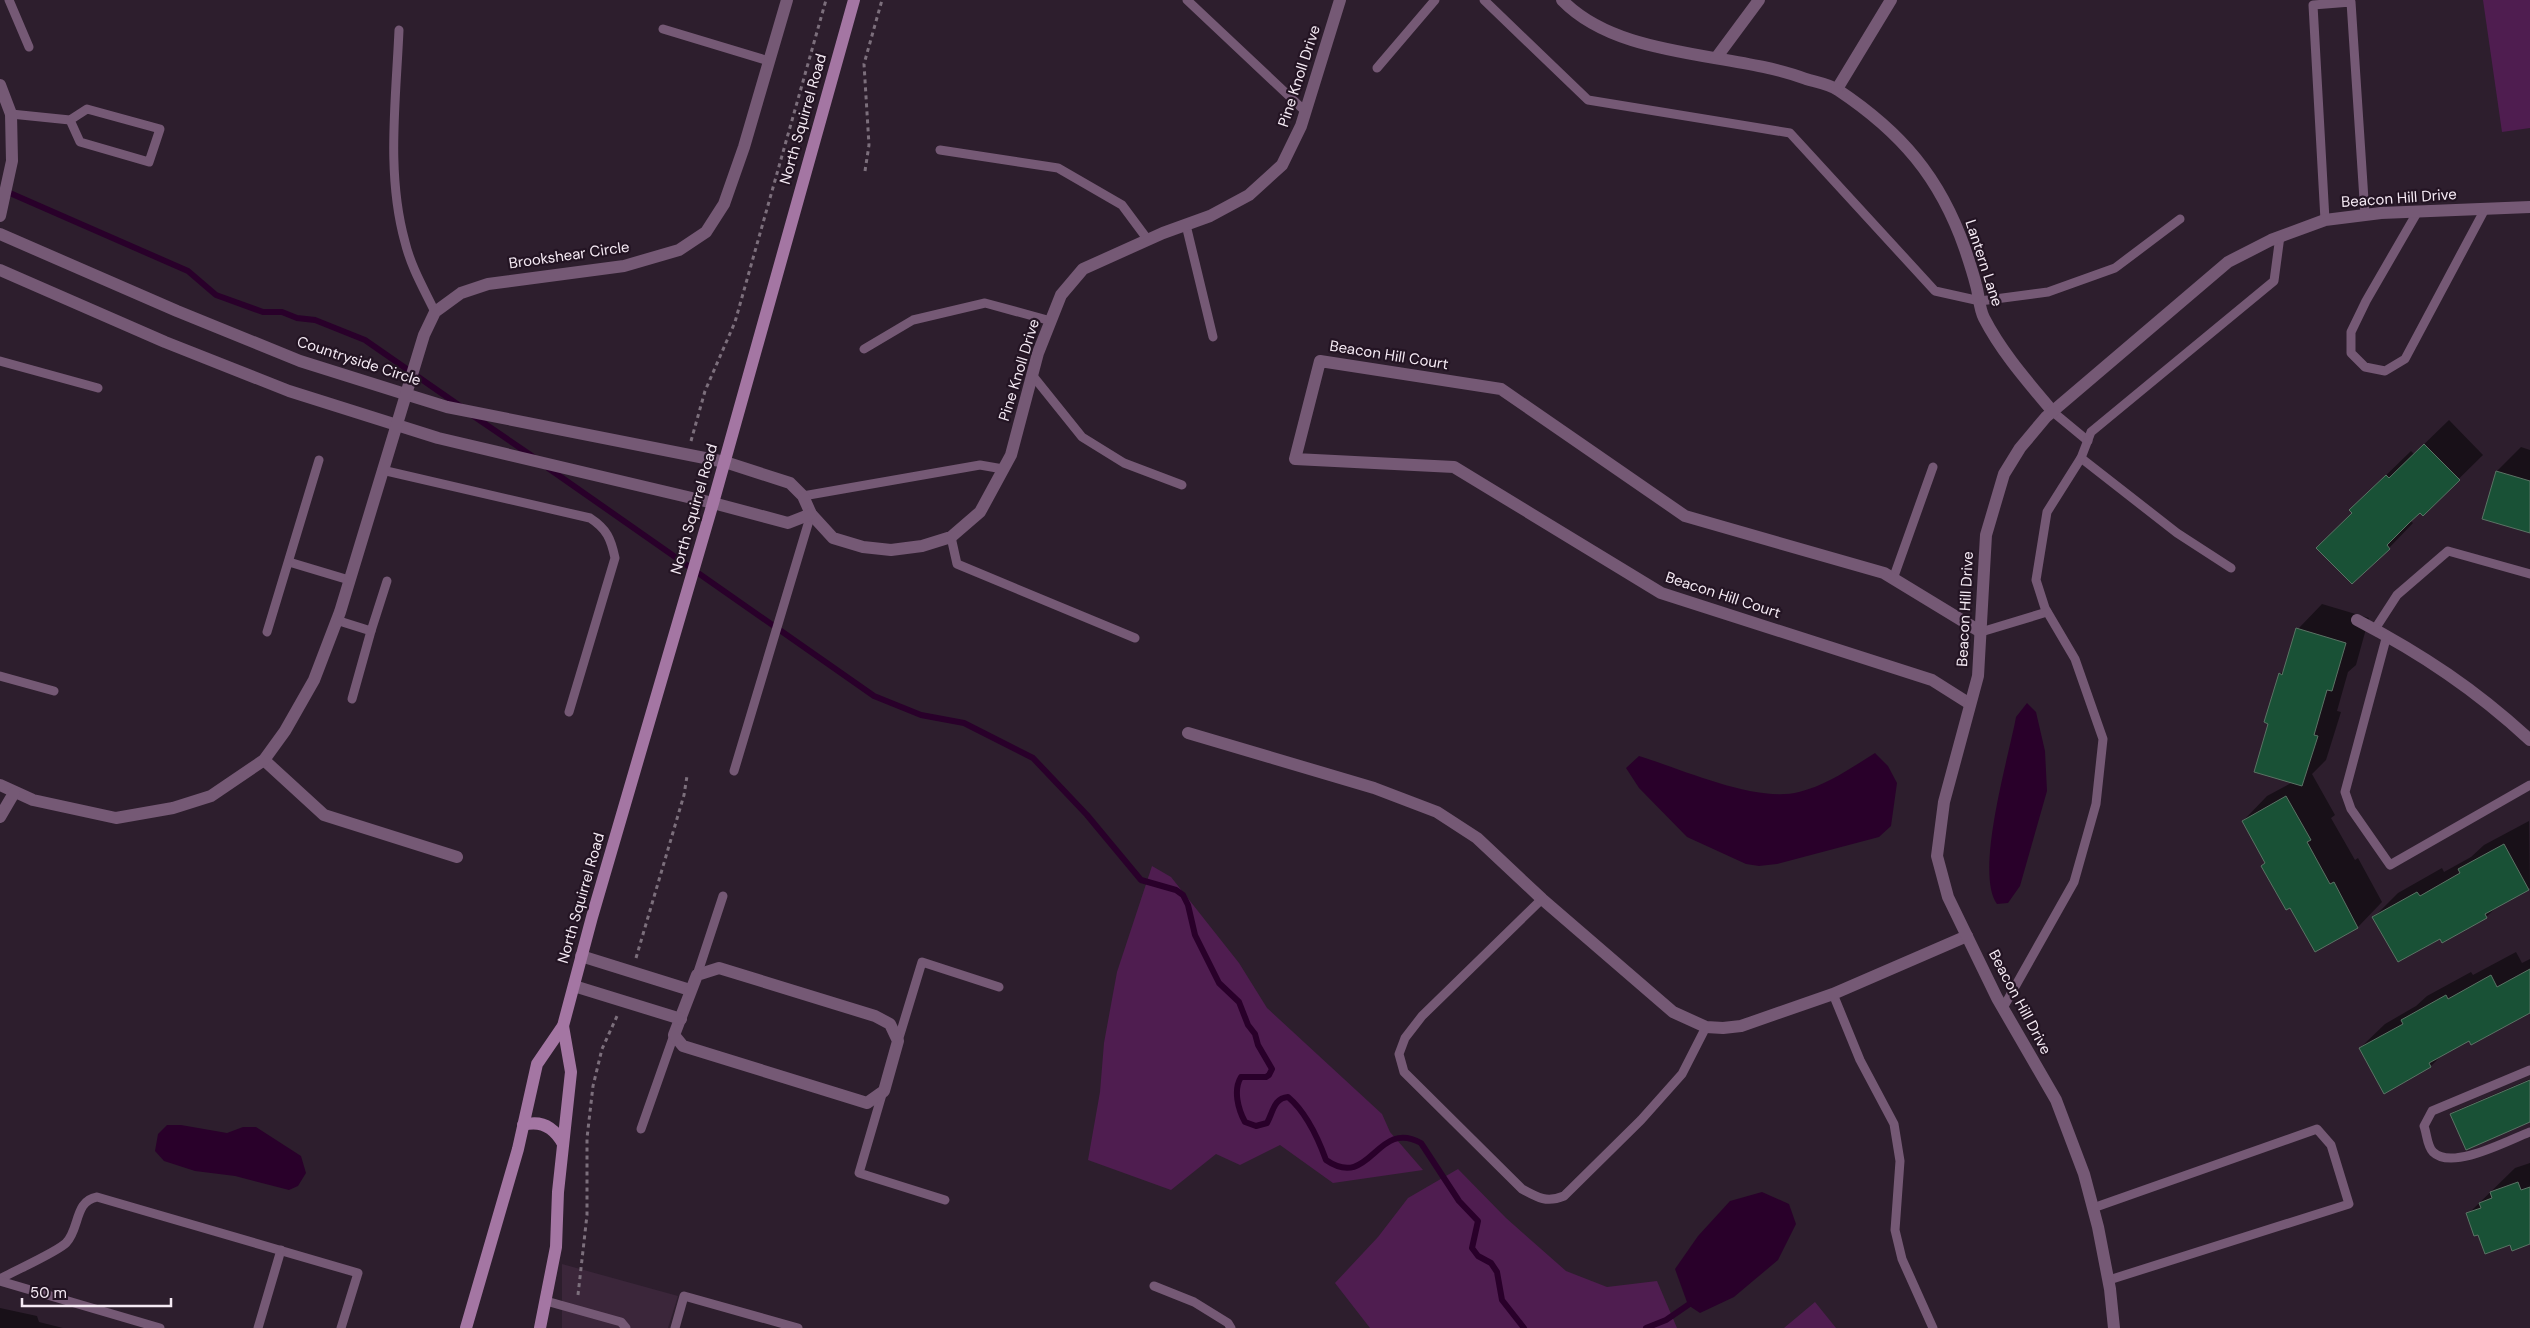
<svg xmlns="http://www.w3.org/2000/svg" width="2530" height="1328" font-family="'DM Sans',sans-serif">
<rect width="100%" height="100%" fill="#2d1e2d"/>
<path fill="#3b263a" d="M562 1264 678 1296 668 1328H562Z"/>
<g fill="#4f1d50">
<path d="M2483 0H2530V128L2502 132Z"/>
<path d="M1152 866 1171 877 1239 963 1267 1008 1382 1114 1390 1132 1423 1170 1333 1183 1280 1145 1240 1165 1216 1154 1171 1190 1088 1160 1100 1092 1104 1043 1117 972Z"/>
<path d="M1458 1169 1506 1218 1566 1271 1607 1287 1657 1281 1677 1328H1370L1335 1283 1378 1237 1408 1198Z"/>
<path d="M1815 1302 1836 1328H1784Z"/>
</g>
<g fill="#29002a">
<path d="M2027 703 2036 712 2045 751 2047 791 2020 886 2008 903 1997 904C1974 873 2009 756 2016 717Z"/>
<path d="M1875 753 1888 766 1897 783 1891 826 1879 837 1777 864 1759 866 1746 864 1687 837 1639 788 1626 768 1639 756C1682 769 1755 803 1799 792 1827 785 1851 768 1875 753Z"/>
<path d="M167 1125H181L227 1133 243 1127H256L301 1156 306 1173 298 1186 289 1190 235 1176 195 1171 164 1161 155 1151 158 1134Z"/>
<path d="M1762 1192 1789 1204 1796 1224 1778 1260 1734 1297 1700 1313 1688 1305 1675 1269 1698 1236 1730 1201Z"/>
</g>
<g fill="#0007">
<path d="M2449 420 2483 455 2423 514 2420 511 2410 520 2413 523 2389 548 2354 513 2375 486 2411 451 2414 454Z"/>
<path d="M2521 447 2530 450V533L2497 471Z"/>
<path d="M2322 604 2369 618 2356 665 2348 672 2337 711 2341 712 2326 760 2312 774 2335 815 2331 818 2355 860 2358 858 2382 902 2358 927 2315 950 2243 821 2267 796 2293 782 2270 723 2280 674 2286 668 2298 629Z"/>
<path d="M2529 821 2530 888 2498 906 2486 917 2440 937 2374 917 2398 893 2442 868 2444 872 2471 857 2484 845Z"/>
<path d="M2516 952 2522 963 2530 959V1011L2469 1039 2443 1054 2431 1066 2360 1048 2385 1024 2416 1006 2427 996 2471 972 2473 975Z"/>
<path d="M2530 1079V1121L2451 1114 2455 1111Z"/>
<path d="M2530 1163V1243H2511L2479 1234 2468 1214 2515 1168Z"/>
<path d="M0 1308 37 1316 39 1322 63 1328H0Z"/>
</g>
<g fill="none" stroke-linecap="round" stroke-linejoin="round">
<g stroke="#29002a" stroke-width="6">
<path d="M3 190 188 271 216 295 263 312H282L297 318 315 320 365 340 460 406"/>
<path d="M472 415 532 456"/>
<path d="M548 468 874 696 921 715 964 723 1033 758 1087 815 1141 880 1176 890 1183 895 1188 905 1195 935 1219 983 1239 1002 1248 1025 1255 1034 1258 1045 1272 1069 1269 1075 1266 1077H1241C1233 1090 1238 1109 1245 1122L1256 1126 1267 1123C1273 1112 1274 1098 1288 1097 1306 1112 1318 1138 1326 1160 1371 1191 1376 1118 1421 1143L1459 1201 1478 1221 1472 1248 1478 1256 1491 1263 1497 1272 1502 1300 1524 1328"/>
<path d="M1646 1328 1666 1320 1688 1305"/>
</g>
</g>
<g fill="#195136" stroke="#5b7365">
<path d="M2424 444 2460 480 2423 516 2420 513 2409 523 2387 545 2390 549 2352 584 2316 548 2352 513 2349 510 2386 475 2389 478Z"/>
<path d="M2496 471 2530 481V533L2482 519Z"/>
<path d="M2296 628 2346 643 2332 691 2327 690 2314 735 2318 736 2302 786 2254 772 2268 724 2264 722 2279 673 2282 675Z"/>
<path d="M2286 796 2311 840 2307 842 2330 884 2334 882 2358 928 2315 952 2290 908 2286 910 2261 866 2265 863 2242 821Z"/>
<path d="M2504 844 2529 890 2485 914 2487 918 2442 943 2440 939 2398 962 2372 917 2417 892 2420 896 2460 873 2458 869Z"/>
<path d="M2530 969V1013L2471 1045 2469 1041 2429 1063 2431 1067 2384 1094 2359 1048 2403 1024 2401 1020 2446 995 2448 999 2491 975 2497 987Z"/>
<path d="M2530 1080V1122L2466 1150 2450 1114Z"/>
<path d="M2518 1182 2521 1190 2530 1187V1244L2512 1251 2510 1245 2485 1254 2478 1235 2474 1236 2466 1213 2481 1208 2479 1203 2492 1198 2490 1192Z"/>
</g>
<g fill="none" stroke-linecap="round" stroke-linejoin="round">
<g stroke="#7c6f7c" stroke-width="3" stroke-dasharray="4 4" stroke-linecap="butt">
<path d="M865 171 869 145 864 64 882 0"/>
<path d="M691 441 705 391 735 322 826 0"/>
<path d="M636 958 684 795 687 776"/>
<path d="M578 1295 587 1215V1138L593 1086 602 1049 618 1014"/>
</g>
<g stroke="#755975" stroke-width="9">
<path d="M9 0 29 47"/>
<path d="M1187 0 1306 112"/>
<path d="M1484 0 1588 100 1790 133 1935 291 1980 301 2048 292 2115 268 2180 219"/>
<path d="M663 29 769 61"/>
<path d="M399 30C396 100 386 174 405 242 411 267 424 289 435 312"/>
<path d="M1377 68 1435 0"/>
<path d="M11 114 70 120 80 142 149 162 160 129 87 109 70 120"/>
<path d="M940 150 1058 168 1122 205 1148 240"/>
<path d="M2418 211 2366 301 2351 332V353L2365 367 2385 371 2405 359 2485 209"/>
<path d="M2325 220 2313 5 2351 2 2365 215"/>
<path d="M1186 225 1213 337"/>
<path d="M864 349 913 320 985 303 1051 321"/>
<path d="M0 361 98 388"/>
<path d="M1033 376 1082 437 1124 463 1182 485"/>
<path d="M2053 412 2088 441"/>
<path d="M2081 458 2177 533 2231 568"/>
<path d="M382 470 590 518C607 529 611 539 615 558L569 712"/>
<path d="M803 496 980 465 1003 469"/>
<path d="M951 537 957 564 1135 638"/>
<path d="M289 562 349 580"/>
<path d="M1893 579 1933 467"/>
<path d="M336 620 371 631 352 699"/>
<path d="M2375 629 2397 595 2448 551 2530 574"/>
<path d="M371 631 387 581"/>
<path d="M267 632 319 460"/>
<path d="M1981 632 2047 612"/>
<path d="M2387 635 2345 792 2351 809 2390 865 2530 785"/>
<path d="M0 676 54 691"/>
<path d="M734 771 811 514"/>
<path d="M1542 899 1422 1016 1405 1038 1399 1054 1404 1072 1522 1189C1538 1198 1547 1203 1564 1196L1641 1120 1682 1074 1706 1027"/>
<path d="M697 975 723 896"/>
<path d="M1833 994 1860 1060 1894 1124 1900 1161 1895 1230 1902 1259 1933 1328"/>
<path d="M2003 1008 2074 882 2096 804 2103 739 2075 659 2045 608 2036 580 2047 512 2081 458 2091 432 2274 281 2280 236"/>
<path d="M898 1041 922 962 999 987"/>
<path d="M2530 1070 2432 1111 2424 1126C2427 1134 2427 1146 2433 1152 2452 1171 2509 1140 2530 1132"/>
<path d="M883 1091 859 1173 945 1200"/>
<path d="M641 1129 674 1035"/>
<path d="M2093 1208 2317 1129 2331 1145 2349 1204 2109 1280"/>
<path d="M0 1279C14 1271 57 1252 66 1243 80 1229 74 1201 97 1197L358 1273 341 1328"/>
<path d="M0 1281 160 1328"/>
<path d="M1154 1286 1194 1302 1228 1323 1231 1328"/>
<path d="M546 1301 621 1322 626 1328"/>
<path d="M258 1328 281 1250"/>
<path d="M675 1328 684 1296 798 1328"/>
</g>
<g stroke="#755975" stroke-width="12">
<path d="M1562 0C1620 60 1732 51 1806 79 1816 82 1829 84 1838 90 1901 132 1940 177 1965 249 1969 261 1973 273 1976 285 1979 295 1979 308 1984 318 2002 353 2028 382 2053 412"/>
<path d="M1716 58 1759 0"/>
<path d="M0 85 11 114 12 161 0 216"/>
<path d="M1837 89 1891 0"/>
<path d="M0 234 177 311 300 361 405 394 447 407 725 462 790 483 803 496 811 514 833 538 863 547 891 550 922 546 951 537 980 512 1011 455 1038 353 1061 295 1083 269 1163 233 1210 216 1249 195 1282 165 1301 126 1340 0"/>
<path d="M0 270 165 342 289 391 438 438 713 503 788 523 811 514"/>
<path d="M2357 620C2422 654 2476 690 2530 740"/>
<path d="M1970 704 1932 680 1661 593 1454 467 1295 459 1320 361 1501 389 1685 516 1884 573 1981 632"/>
<path d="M1188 733 1374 788 1437 812 1477 838 1542 899 1673 1012 1706 1027 1723 1028 1741 1026 1833 994 1967 936"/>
<path d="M264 760 324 815 457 857"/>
<path d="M0 785 33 800 116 818 173 808 211 796 264 760 285 731 314 680 340 612 424 335 435 312 461 293 488 284 624 266 679 250 706 232 724 204 744 147 787 0"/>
<path d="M0 817 14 793"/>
<path d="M581 956 690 990"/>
<path d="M719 968 875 1016 890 1024 898 1041 884 1091 867 1103 683 1046 674 1035 697 975Z"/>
<path d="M574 986 681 1019"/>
<path d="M2114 1328 2110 1289 2098 1227 2084 1174 2056 1100 1997 998 1948 897 1937 856 1944 802 1978 676 1986 535 2004 474 2020 448 2046 417 2228 262 2271 240 2325 220 2381 213 2530 207"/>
</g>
<g stroke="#a476a3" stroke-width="12">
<path d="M523 1125C541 1120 554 1127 563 1144"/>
<path d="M466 1328 518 1149 537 1064 563 1026 592 917 713 503 854 0"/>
<path d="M540 1328 556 1247 558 1192 571 1072 563 1026"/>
</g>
</g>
<g text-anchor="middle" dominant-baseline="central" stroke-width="4.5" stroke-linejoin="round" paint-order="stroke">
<g font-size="15" fill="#f5eaf4" stroke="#231423">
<text transform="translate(1299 76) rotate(-72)">Pine Knoll Drive</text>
<text transform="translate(803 119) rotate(-74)">North Squirrel Road</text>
<text transform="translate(2399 198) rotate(-4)">Beacon Hill Drive</text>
<text transform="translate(569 255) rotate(-8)">Brookshear Circle</text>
<text transform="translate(1984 263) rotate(72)">Lantern Lane</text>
<text transform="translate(1389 355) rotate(9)">Beacon Hill Court</text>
<text transform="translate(359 361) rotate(18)">Countryside Circle</text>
<text transform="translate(1019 370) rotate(-73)">Pine Knoll Drive</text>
<text transform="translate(694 509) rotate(-74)">North Squirrel Road</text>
<text transform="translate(1723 595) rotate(18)">Beacon Hill Court</text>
<text transform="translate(1965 609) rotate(-87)">Beacon Hill Drive</text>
<text transform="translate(581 898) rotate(-74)">North Squirrel Road</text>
<text transform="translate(2020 1002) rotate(62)">Beacon Hill Drive</text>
</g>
</g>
<path d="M22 1298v8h149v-8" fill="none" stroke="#f5eaf4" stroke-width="2.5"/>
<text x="30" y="1298" font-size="15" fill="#f5eaf4" stroke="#231423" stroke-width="4" paint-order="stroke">50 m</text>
</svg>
